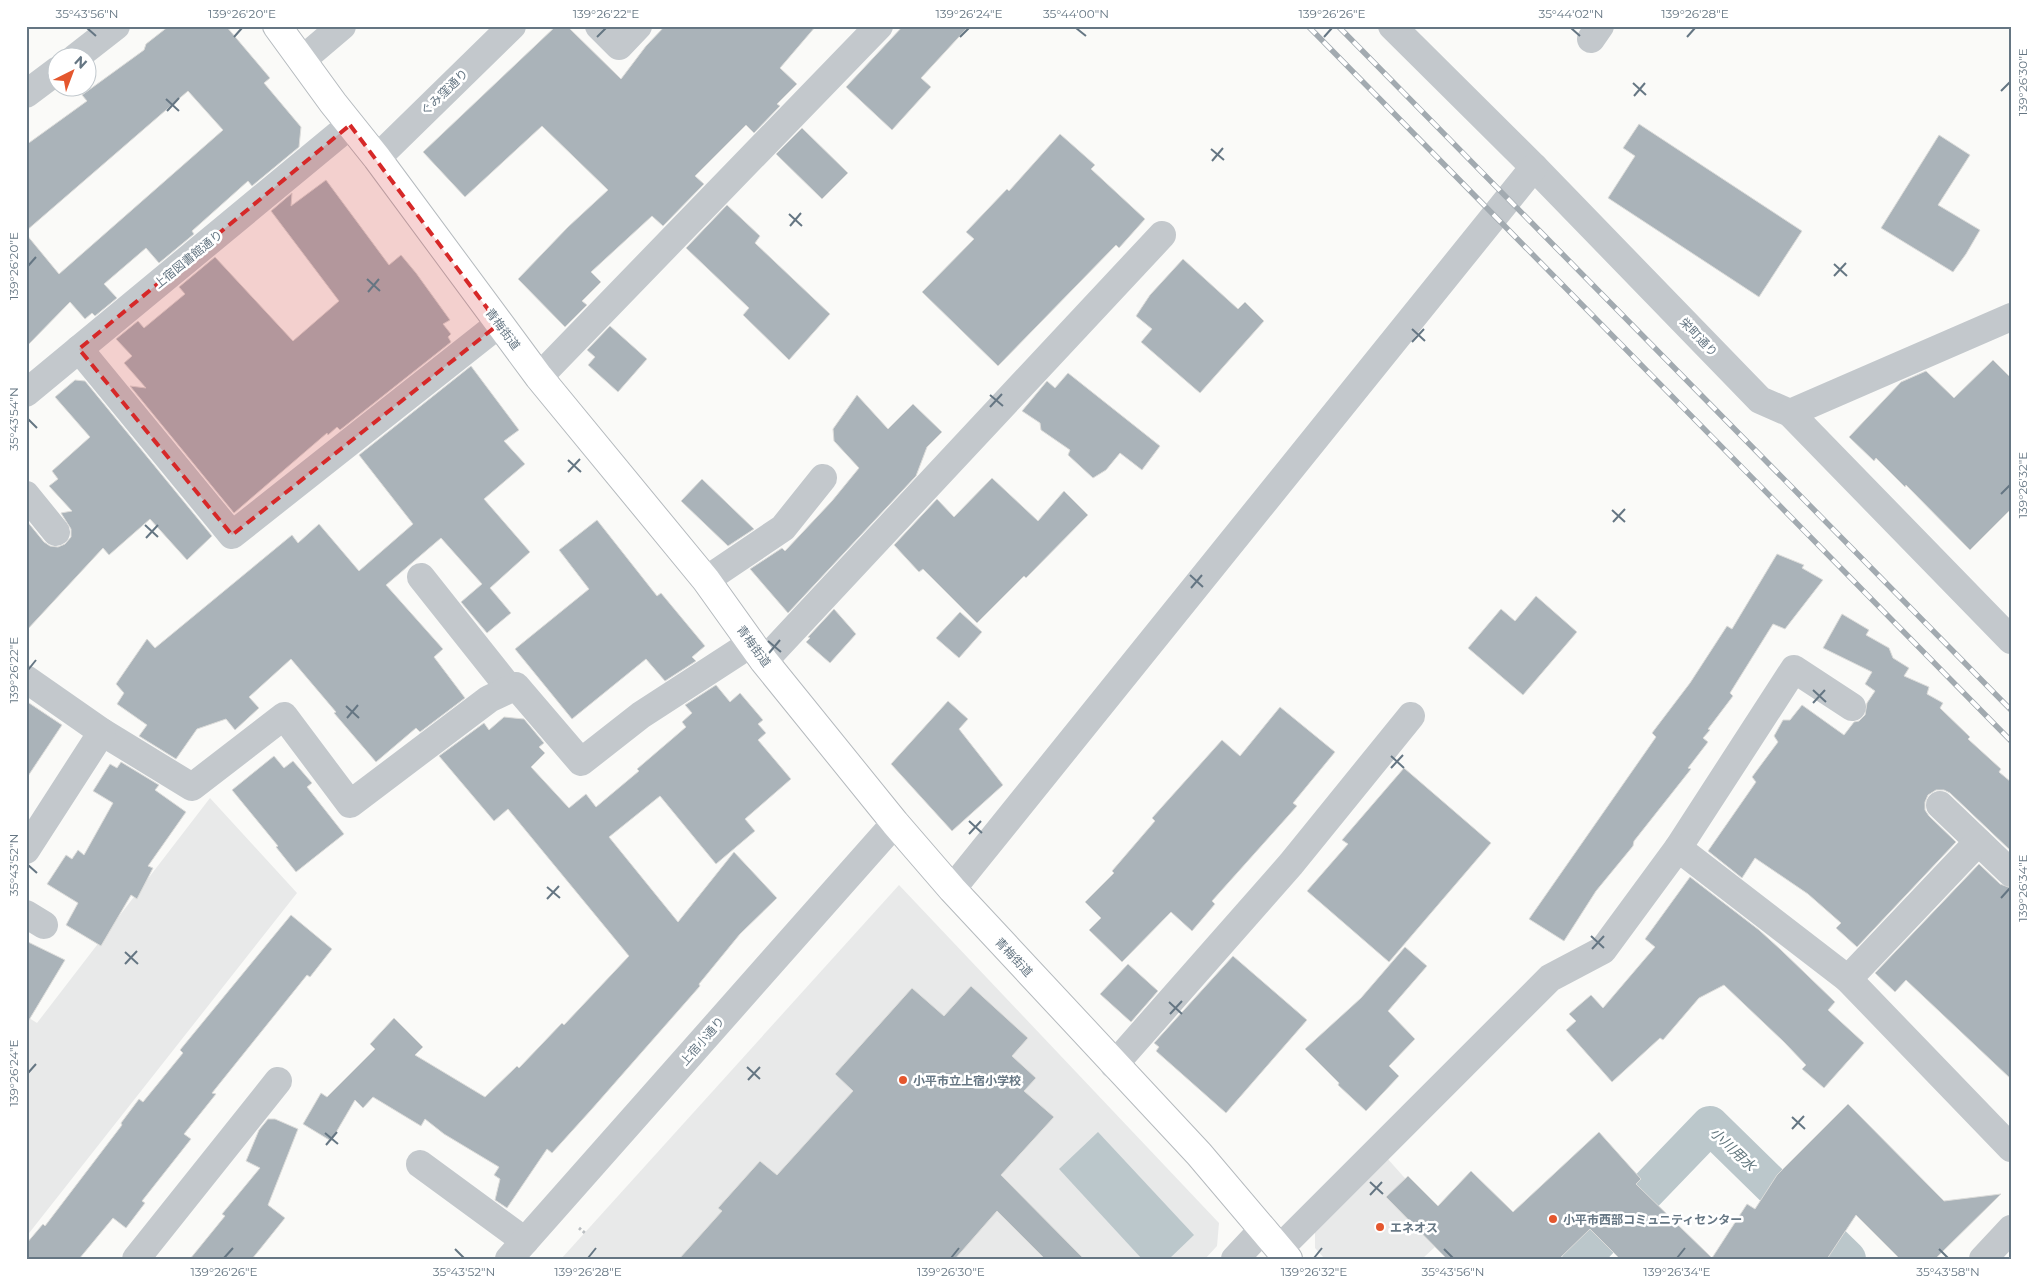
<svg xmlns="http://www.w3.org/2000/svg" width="2037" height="1285" font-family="Montserrat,'Noto Sans JP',sans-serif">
<rect width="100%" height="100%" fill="#fafaf8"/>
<g fill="#e8e9e9">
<path d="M210 798 297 893 26 1237V1016L37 1023Z"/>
<path d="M899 885 1219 1223 1217 1246 1205 1259H561Z"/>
<path d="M1386 1157 1452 1231 1422 1259H1325L1315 1248V1224Z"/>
</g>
<path fill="#bbc7cb" d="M1098 1132 1194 1235 1169 1259H1142L1059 1169Z"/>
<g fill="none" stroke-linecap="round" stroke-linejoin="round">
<path stroke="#bbc7cb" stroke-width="38" d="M1581 1259 1710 1125 1847 1259"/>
</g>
<g fill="#aab3b9" stroke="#dcdcda">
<path d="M169 26H226L270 78 264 83 301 127 299 147 252 186 248 181 192 231 194 234 159 263 146 248 104 284 117 298 95 316 92 313 85 319 70 302 26 347V234L59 274 223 130 188 91 26 231V145L87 101 82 95 144 50 146 44Z"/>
<path d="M556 26H567L621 79 646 46 665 26H816L780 68 797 84 777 104 780 106 754 133 746 125 695 176 704 184 663 226 652 216 591 272 601 282 582 301 587 305 565 327 518 279 568 227 608 190 542 126 465 197 423 152Z"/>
<path d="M903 26H969L921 78 931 87 892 130 846 87Z"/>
<path d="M1639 124 1802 231 1759 297 1608 198 1635 156 1623 148Z"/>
<path d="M802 128 848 173 822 199 776 154Z"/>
<path d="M1060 134 1095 165 1091 169 1145 219 1119 248 1116 245 998 366 922 292 974 239 966 232 1007 189 1009 191Z"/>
<path d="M1939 135 1970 155 1938 205 1980 230 1966 254 1953 272 1881 228Z"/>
<path d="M326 180 389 265 401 255 416 273 450 320 443 324 451 334 448 337 451 342 340 430 337 427 328 435 327 433 234 513 130 386 146 388 124 363 132 356 116 339 138 321 144 328 185 294 179 287 215 257 293 341 339 301 271 211 292 193 291 206Z"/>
<path d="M727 205 760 236 755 243 830 314 789 360 743 315 749 308 686 248Z"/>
<path d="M1183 259 1238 309 1245 302 1264 321 1200 393 1141 342 1152 329 1136 316 1150 295Z"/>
<path d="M610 326 647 359 618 392 588 365 595 357 587 350Z"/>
<path d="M1993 360 2011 378V509L1970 550 1906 485 1905 487 1876 458 1874 461 1849 437 1901 382 1926 371 1954 398Z"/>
<path d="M471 366 519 430 504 441 525 464 484 499 530 552 490 588 511 613 487 633 461 602 482 584 441 538 386 585 443 649 434 657 465 698 420 732 416 728 376 762 334 713 336 712 291 659 249 697 259 708 235 730 226 719 197 729 176 759 139 736 147 725 117 704 124 693 116 684 147 639 155 648 292 535 298 543 319 524 359 571 413 524 359 455Z"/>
<path d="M1068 373 1160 446 1142 470 1120 453 1106 470 1093 478 1068 455 1070 450 1041 430 1040 423 1022 411 1047 381 1055 388Z"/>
<path d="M75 380 85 381 212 536 187 560 150 519 109 555 103 548 26 631V520L44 542 50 546 58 547 65 544 71 537V529L61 513 72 511 49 486 58 479 52 471 90 437 55 397Z"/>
<path d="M857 395 888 429 913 404 942 432 927 447 916 476 788 613 750 569 782 548 785 551 832 501 859 468 834 441 833 429Z"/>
<path d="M992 478 1038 521 1064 491 1088 515 1026 578 1024 576 977 623 923 569 919 572 894 545 937 499 954 517Z"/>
<path d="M702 479 754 529 728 546 681 501Z"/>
<path d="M597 520 657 596 661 593 705 646 692 657 696 661 665 681 646 659 572 719 515 649 589 589 559 550Z"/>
<path d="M1777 554 1804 565 1802 568 1823 580 1785 629 1773 624 1730 693 1733 696 1708 729 1710 730 1703 738 1708 742 1688 768 1691 769 1634 841 1633 846 1596 891 1564 941 1529 919 1656 737 1652 733 1690 683 1727 626 1732 629Z"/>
<path d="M1536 596 1577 632 1523 695 1468 648 1501 609 1515 621Z"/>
<path d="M834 609 856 634 830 663 806 642 810 638 808 637Z"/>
<path d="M960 612 982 632 959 658 936 638Z"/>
<path d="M1842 614 1869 630 1866 635 1889 648 1893 658 1909 668 1904 676 1929 687 1927 694 1943 703 1940 708 1970 737 1968 739 2001 769 1999 772 2011 782V851L1950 793 1944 790H1936L1928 795 1925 802V810L1929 816 1956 842 1857 947 1836 928 1841 923 1808 894 1755 858 1742 878 1708 851 1756 782 1752 777 1778 742 1774 736 1783 720H1790L1802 705 1844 735 1854 722 1859 721 1865 715 1867 703 1875 691 1865 684 1872 672 1823 648Z"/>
<path d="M716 685 730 702 740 693 763 720 758 724 766 733 758 740 791 779 745 819 755 831 716 864 660 796 609 837 678 922 734 852 777 898 740 934 699 984 700 986 591 1110 552 1153 547 1149 507 1208 495 1200 500 1179 494 1175 499 1167 444 1134 425 1119 421 1126 373 1097 363 1108 355 1100 331 1141 303 1124 321 1093 327 1097 375 1049 370 1044 394 1018 423 1047 415 1055 485 1097 517 1066 519 1068 562 1023 564 1025 629 956 508 809 494 821 439 756 484 723 489 730 504 717 524 719 544 743 539 747 545 753 531 767 569 808 586 794 596 807 639 771 637 769 686 727 682 722 692 713 685 705Z"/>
<path d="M26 701 62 725 26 779Z"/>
<path d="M948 701 968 719 959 729 1003 785 952 831 891 764Z"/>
<path d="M1280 707 1335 752 1293 803 1297 806 1212 901 1215 904 1192 931 1171 912 1122 962 1089 930 1101 918 1085 902 1114 873 1112 871 1155 821 1152 818 1222 740 1240 756Z"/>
<path d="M274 756 284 768 293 761 312 783 307 787 344 834 296 872 276 847 278 846 232 790Z"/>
<path d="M121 762 159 785 155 790 186 812 148 866 153 868 137 899 131 895 101 946 66 925 78 903 47 884 66 855 72 859 78 850 84 855 113 803 93 791 110 764 117 768Z"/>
<path d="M1404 768 1491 843 1389 962 1307 891 1348 844 1342 840Z"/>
<path d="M1979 864 2000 884 2011 888V1079L1906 980 1895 992 1875 973Z"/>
<path d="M1690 877 1759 930 1780 949 1835 1002 1828 1010 1864 1043 1824 1088 1802 1069 1806 1065 1784 1042 1724 985 1699 998 1663 1040 1660 1038 1612 1082 1566 1030 1576 1021 1569 1014 1591 995 1603 1008 1655 947 1645 939Z"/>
<path d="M291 915 332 949 310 977 307 975 212 1093 216 1094 184 1134 191 1139 142 1201 145 1203 126 1228 113 1218 79 1259H26V1244L43 1224 45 1226 122 1125 121 1123 139 1099 143 1102 183 1053 180 1050Z"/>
<path d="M26 941 65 960 26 1025Z"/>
<path d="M1405 947 1427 966 1388 1011 1415 1039 1389 1066 1399 1076 1366 1111 1338 1085 1339 1083 1305 1049 1361 998Z"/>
<path d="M1233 956 1307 1020 1226 1113 1156 1051 1159 1047 1154 1043Z"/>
<path d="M1128 964 1158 991 1131 1022 1100 994Z"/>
<path d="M971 986 1028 1038 1012 1056 1036 1078 1024 1091 1054 1117 1001 1175 1084 1259H1045L997 1211 955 1259H679L722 1211 718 1208 760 1161 777 1175 853 1091 835 1074 912 988 944 1016Z"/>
<path d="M1848 1104 1944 1201 2001 1194 1935 1259H1900L1856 1215 1827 1259H1620L1590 1229 1559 1259H1447L1386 1197 1408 1176 1438 1206 1471 1171 1513 1212 1599 1132 1641 1179 1636 1184 1712 1258 1747 1204 1755 1209 1777 1175Z"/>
<path d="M268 1119H275L298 1129 268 1205 285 1218 252 1259H190L225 1216 222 1214 260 1168 246 1161 259 1130Z"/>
</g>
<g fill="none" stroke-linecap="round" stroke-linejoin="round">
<defs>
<path id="major" d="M277 26 333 103 377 158 539 377 706 580 764 661 895 823 952 889 1199 1154 1288 1259"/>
</defs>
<use href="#major" stroke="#b5babe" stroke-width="30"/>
<path stroke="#bbbfc2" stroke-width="3" stroke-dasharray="2.5 2.5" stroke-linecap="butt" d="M579 1228 585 1233"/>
<g stroke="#c3c8cc" stroke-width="28">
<path d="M599 26 619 46 638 26"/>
<path d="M1392 26 1534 167 1760 400 1790 413 2011 640"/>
<path d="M1591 39 1600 26"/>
<path d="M75 58 116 26"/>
<path d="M302 60 342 26"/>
<path d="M26 94 58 70"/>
<path d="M377 158 512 26"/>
<path d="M79 349 232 535 499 324"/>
<path d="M539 377 879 26"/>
<path d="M26 393 350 125"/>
<path d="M1790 413 2011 317"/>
<path d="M26 495 56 532"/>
<path d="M421 577 510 689"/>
<path d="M706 580 783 528 823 478"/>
<path d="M764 661 1162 235"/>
<path d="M26 679 102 732 192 787 284 716 350 804 489 699 516 686 581 762 641 715 752 643"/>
<path d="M1940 805 2011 873"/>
<path d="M1678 848 1794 669 1852 707"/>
<path d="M26 850 102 732"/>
<path d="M952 889 1534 167"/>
<path d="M26 914 44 925"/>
<path d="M1848 979 2011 1148"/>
<path d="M1114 1065 1291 864 1411 716"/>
<path d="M420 1164 525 1241"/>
<path d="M1279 1249 1550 978 1603 950 1678 848 1848 979 1978 842"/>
<path d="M136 1259 278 1081"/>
<path d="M509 1259 895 823"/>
<path d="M1235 1259 1263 1229"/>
<path d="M1983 1259 2011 1229"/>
</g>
<use href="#major" stroke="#fff" stroke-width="28"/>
<defs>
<g id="rail">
<path d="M1308 26 2011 741"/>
<path d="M1338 26 2011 710"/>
</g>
</defs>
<use href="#rail" stroke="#a2aab0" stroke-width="5.5"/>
<use href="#rail" stroke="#fff" stroke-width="4" stroke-dasharray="11" stroke-linecap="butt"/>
</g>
<path fill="#d62828" fill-opacity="0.2" stroke="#d62828" stroke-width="4" stroke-dasharray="10 6" stroke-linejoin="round" d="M350 125 499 324 232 535 79 349Z"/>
<path fill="none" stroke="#657683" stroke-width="2" d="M87 28 96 36M1076 28 1086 36M1571 28 1580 36M234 37 242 28M597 37 606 28M960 37 969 28M1324 37 1332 28M1687 37 1695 28M1633 83 1646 95M2001 91 2010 82M1634 96 1645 83M166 99 179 111M167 111 179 98M1211 149 1224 160M1212 161 1223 148M789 214 802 226M790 226 801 213M1834 264 1847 276M28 266 36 257M1834 276 1846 263M367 279 380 291M368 292 379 279M1412 329 1425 341M1412 342 1424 329M990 395 1003 406M990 407 1002 394M28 419 37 428M568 460 581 472M568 472 580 459M2001 494 2010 485M1612 510 1625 522M1613 522 1625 509M145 525 158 537M146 538 158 525M1190 575 1203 587M1191 588 1202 575M768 641 781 652M769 653 780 640M28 670 36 660M1813 690 1826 702M1813 703 1825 690M346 706 359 718M347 718 358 705M1391 756 1404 768M1391 768 1403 755M969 821 982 833M969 834 981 821M28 865 37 873M547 887 560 898M2001 898 2010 888M547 899 559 886M1591 936 1604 948M1592 949 1604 936M125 952 138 964M125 964 137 951M1169 1002 1182 1014M1170 1014 1182 1001M747 1067 760 1079M28 1073 36 1064M748 1080 760 1067M1792 1117 1805 1129M1792 1129 1804 1116M325 1133 338 1144M326 1145 337 1132M1370 1182 1383 1194M1370 1195 1382 1182M455 1249 464 1258M1444 1249 1453 1258M1939 1249 1948 1258M224 1258 233 1248M588 1258 596 1248M951 1258 959 1248M1314 1258 1322 1248M1677 1258 1685 1248"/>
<g fill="#e4572e" stroke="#fff" stroke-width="2">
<circle cx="903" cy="1080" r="5"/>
<circle cx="1553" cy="1219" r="5"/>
<circle cx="1380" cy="1227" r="5"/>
</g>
<g text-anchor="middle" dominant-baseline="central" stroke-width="5" stroke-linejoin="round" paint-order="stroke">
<g font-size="12" fill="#657683" stroke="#fff">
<text transform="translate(444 92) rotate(-44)">ぐみ窪通り</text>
<text transform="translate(188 259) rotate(-39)">上宿図書館通り</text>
<text transform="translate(503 329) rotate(53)">青梅街道</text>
<text transform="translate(1699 337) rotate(46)">栄町通り</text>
<text transform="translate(754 646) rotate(54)">青梅街道</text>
<text transform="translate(1014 957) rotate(47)">青梅街道</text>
<text transform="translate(702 1041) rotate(-49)">上宿小通り</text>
</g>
<g font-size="12" font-weight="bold" fill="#657683" stroke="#fff" text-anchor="start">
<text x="913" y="1080">小平市立上宿小学校</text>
<text x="1563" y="1219">小平市西部コミュニティセンター</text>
<text x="1390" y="1227">エネオス</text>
</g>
<g font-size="14" font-style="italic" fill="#60757c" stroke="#fff">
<text transform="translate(1733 1149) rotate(43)">小川用水</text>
</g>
</g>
<rect width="2037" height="1285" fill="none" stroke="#ffffff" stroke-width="55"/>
<g transform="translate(72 72) rotate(42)"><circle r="24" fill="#ffffff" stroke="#c1c8cd"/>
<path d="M0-4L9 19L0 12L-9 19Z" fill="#e4572e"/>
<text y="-8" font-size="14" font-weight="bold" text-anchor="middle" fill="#657683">N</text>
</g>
<rect x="28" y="28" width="1982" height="1230" fill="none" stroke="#657683" stroke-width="2"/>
<g font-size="12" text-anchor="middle" fill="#657683">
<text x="87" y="18">35°43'56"N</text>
<text x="242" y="18">139°26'20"E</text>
<text x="606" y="18">139°26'22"E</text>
<text x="969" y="18">139°26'24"E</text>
<text x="1076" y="18">35°44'00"N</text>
<text x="1332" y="18">139°26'26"E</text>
<text x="1571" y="18">35°44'02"N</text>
<text x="1695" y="18">139°26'28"E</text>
<text transform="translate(2023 82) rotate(-90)" y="4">139°26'30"E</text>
<text transform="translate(14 266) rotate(-90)" y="4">139°26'20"E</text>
<text transform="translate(14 419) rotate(-90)" y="4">35°43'54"N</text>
<text transform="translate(2023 485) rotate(-90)" y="4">139°26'32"E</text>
<text transform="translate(14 670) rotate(-90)" y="4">139°26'22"E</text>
<text transform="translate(14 865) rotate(-90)" y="4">35°43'52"N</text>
<text transform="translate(2023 888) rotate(-90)" y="4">139°26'34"E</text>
<text transform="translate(14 1073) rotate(-90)" y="4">139°26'24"E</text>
<text x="224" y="1276">139°26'26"E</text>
<text x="464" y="1276">35°43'52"N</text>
<text x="588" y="1276">139°26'28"E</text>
<text x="951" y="1276">139°26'30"E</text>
<text x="1314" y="1276">139°26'32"E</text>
<text x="1453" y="1276">35°43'56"N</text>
<text x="1677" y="1276">139°26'34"E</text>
<text x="1948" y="1276">35°43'58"N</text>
</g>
</svg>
